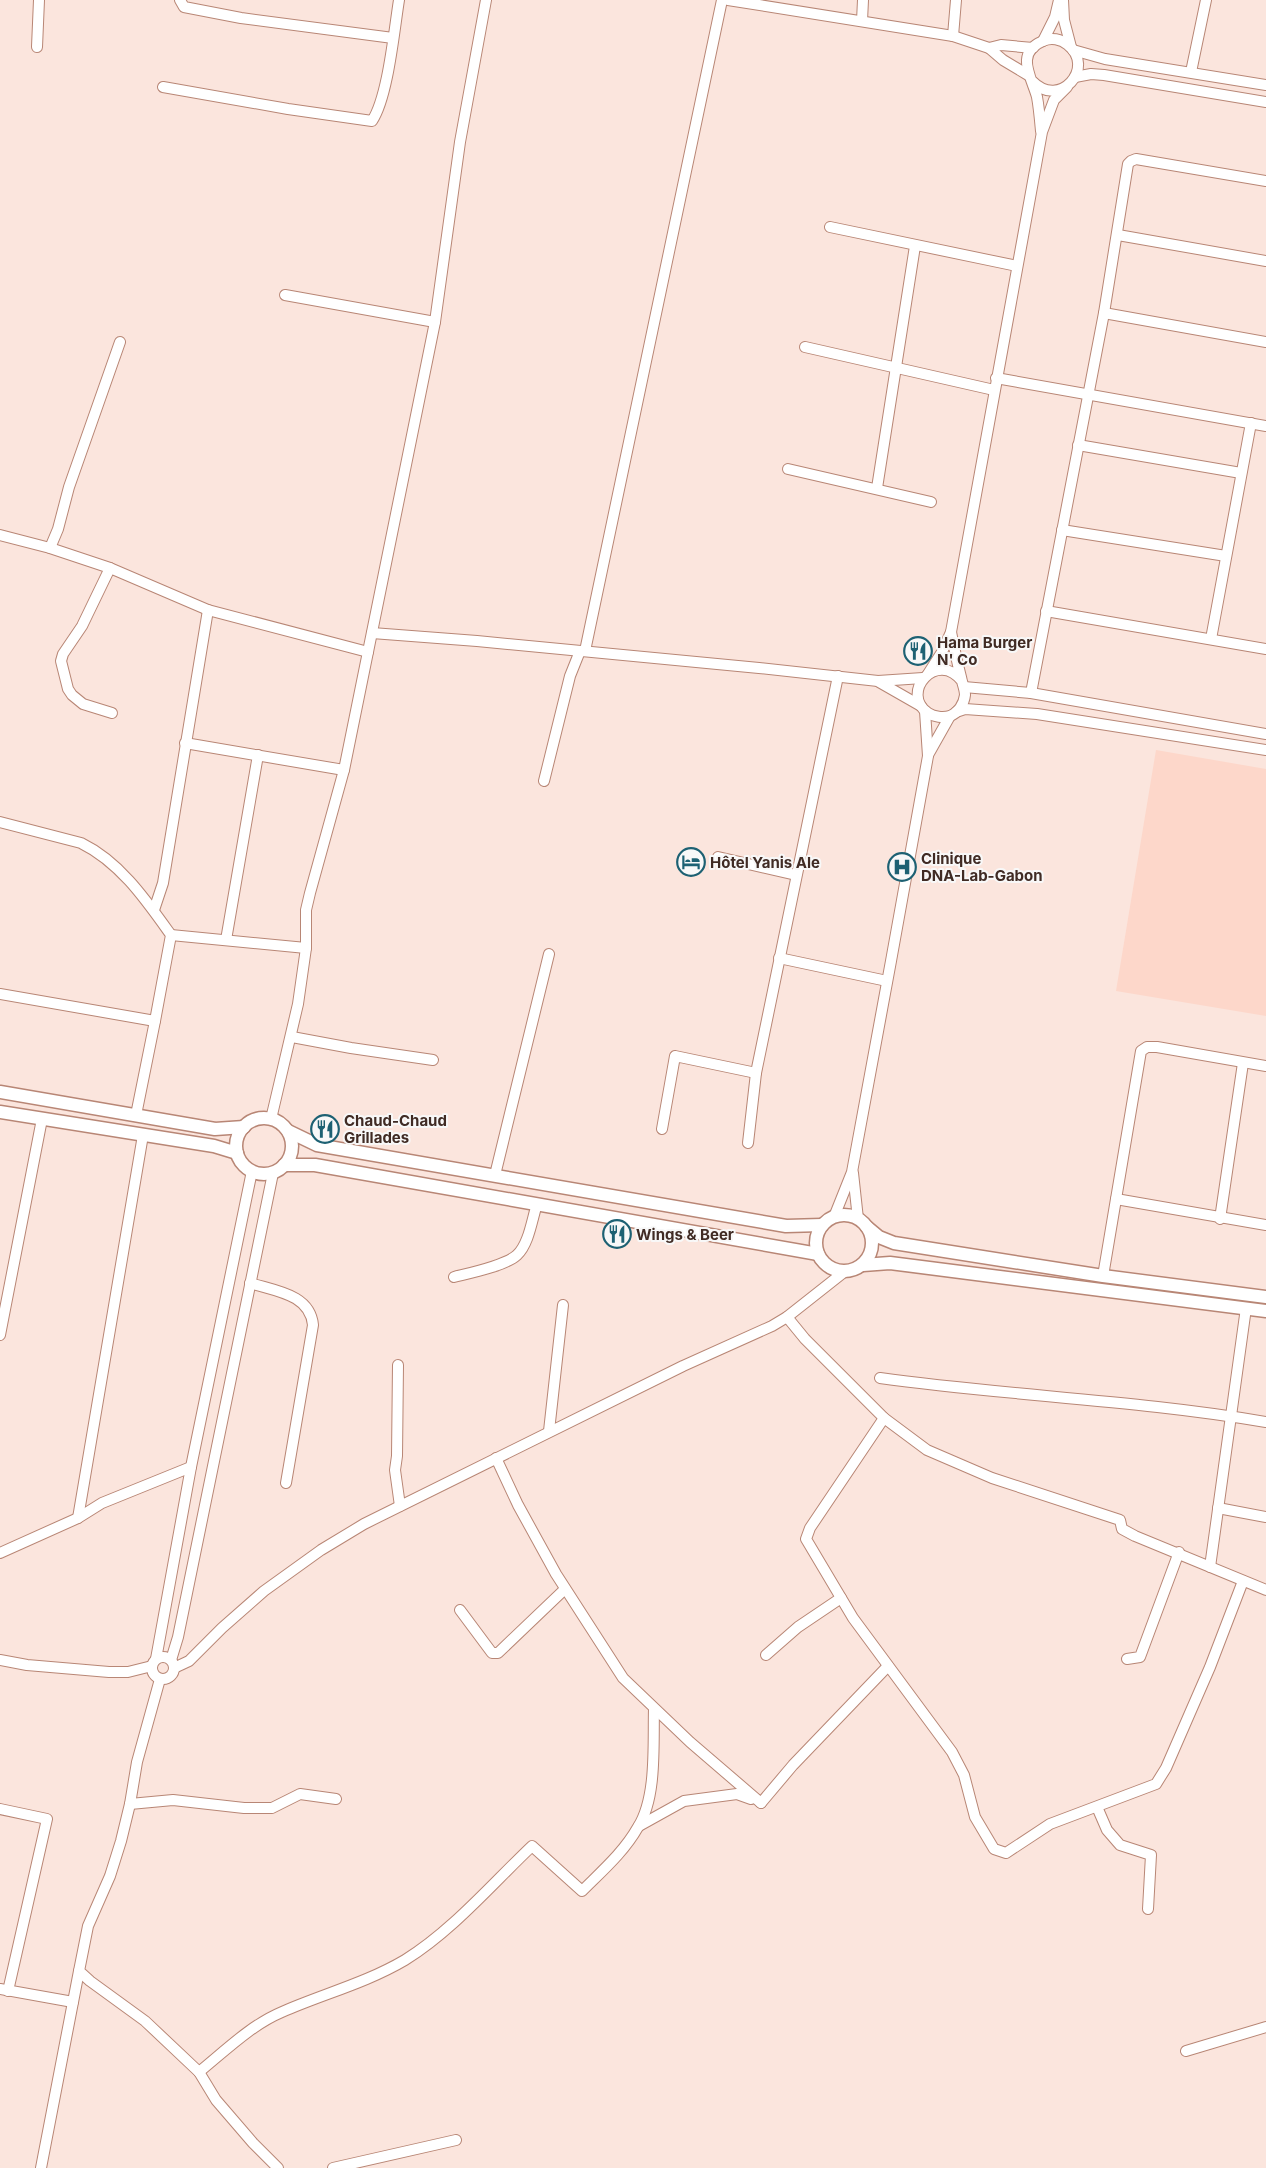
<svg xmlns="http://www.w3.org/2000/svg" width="1266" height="2168" font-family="Inter,sans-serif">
<rect width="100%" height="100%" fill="#fbe5dd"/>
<path fill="#fdd7ca" d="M1156 750 1266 769V1016L1116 991Z"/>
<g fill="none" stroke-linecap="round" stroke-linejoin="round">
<defs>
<g id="minor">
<path d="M180 0 184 7 241 18 393 38"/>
<path d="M728 0 953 36 989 48 1003 60 1028 75"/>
<path d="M1063 0 1064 20 1071 47"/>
<path d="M862 21 863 0"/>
<path d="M953 36 956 0"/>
<path d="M1043 41 1055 17 1059 0"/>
<path d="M37 47 39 0"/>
<path d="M989 48 1001 45 1033 48"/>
<path d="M1073 50 1105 59 1266 85"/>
<path d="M1191 72 1206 0"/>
<path d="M1075 77 1091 74 1104 75 1266 102"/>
<path d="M1032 81C1060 110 1096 67 1068 45 1061 39 1051 37 1043 41 1014 53 1032 78 1037 97 1039 108 1040 120 1041 131"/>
<path d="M163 87 288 109 372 121C388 97 394 31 399 0"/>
<path d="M830 227 1017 266"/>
<path d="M1118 235 1266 261"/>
<path d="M285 295 435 322"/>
<path d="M1104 313 1266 342"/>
<path d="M805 347 994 390"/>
<path d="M996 378 1266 426"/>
<path d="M1078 445 1241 473"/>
<path d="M788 469 931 502"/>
<path d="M877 488 915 246"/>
<path d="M1062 530 1226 556"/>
<path d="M0 535 50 548 110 568 208 610 368 652"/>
<path d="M50 548 58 529 69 487 120 342"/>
<path d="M110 568 82 626 63 654 61 661 68 689 72 695 83 704 112 713"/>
<path d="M1046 611 1266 649"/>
<path d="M951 632C954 647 957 662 961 677 962 683 965 689 965 695 964 704 958 713 950 716 943 718 934 717 928 713 899 693 937 649 962 681"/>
<path d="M372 633 477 641 759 668 878 681 923 678"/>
<path d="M1211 639 1251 423"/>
<path d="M585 651 722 0"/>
<path d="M928 674 942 652 951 632 1042 132 1054 100 1067 87"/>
<path d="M879 682 921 706"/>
<path d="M964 687 1031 693 1266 734"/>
<path d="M1031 693 1104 313 1128 164 1131 161 1136 159 1266 181"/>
<path d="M956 712 965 709 1037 714 1266 750"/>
<path d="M185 743 344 770"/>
<path d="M928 755 950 716"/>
<path d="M544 781 570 676 580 651"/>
<path d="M0 822 81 843C120 862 146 900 171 935L155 1021 136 1115"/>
<path d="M718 857 796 875"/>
<path d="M154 910 163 883 208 610"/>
<path d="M171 935 306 948"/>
<path d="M226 940 258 755"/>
<path d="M779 958 887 981"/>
<path d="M0 994 155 1021"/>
<path d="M292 1037 351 1048 433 1060"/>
<path d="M271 1119 298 1004 306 948V910L310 893 344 770 435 322 460 142 486 0"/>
<path d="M662 1129 675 1056 756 1073 838 676"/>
<path d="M748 1143 756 1073"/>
<path d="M853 1173 858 1219"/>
<path d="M495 1175 549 954"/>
<path d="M1116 1199 1266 1225"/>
<path d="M834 1217 852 1172 891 961 928 756 925 711"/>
<path d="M1220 1219 1243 1063"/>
<path d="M1103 1276 1141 1051 1147 1047H1157L1266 1066"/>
<path d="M454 1277C470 1273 505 1266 517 1255 529 1244 532 1219 537 1204"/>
<path d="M250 1283C275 1291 310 1294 313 1325L286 1483"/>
<path d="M787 1317 805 1339 884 1418 927 1450 992 1478 1120 1520 1122 1529 1135 1536 1266 1590"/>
<path d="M0 1335 42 1119"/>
<path d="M398 1365 397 1456 395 1470 400 1506"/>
<path d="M880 1378C1009 1396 1138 1400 1266 1422"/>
<path d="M884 1418 810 1528 806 1539 853 1618 952 1752 964 1775 975 1817 994 1849 1006 1853 1050 1824 1156 1784 1166 1768 1210 1667 1243 1581"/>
<path d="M549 1431 563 1305"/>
<path d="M496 1458 518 1505 556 1574 623 1678 690 1742 761 1803"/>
<path d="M1218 1508 1266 1517"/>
<path d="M78 1518 143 1135"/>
<path d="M0 1553 78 1518 102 1503 191 1467"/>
<path d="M1210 1567 1246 1308"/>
<path d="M460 1610 492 1653H498L565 1589"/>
<path d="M766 1655 798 1627 841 1598"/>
<circle cx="163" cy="1668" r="11"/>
<path d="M156 1659 191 1467 252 1171"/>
<path d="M1127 1659 1140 1657 1179 1552"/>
<path d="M0 1660 27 1665 109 1672H128L152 1666"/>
<path d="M171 1660 178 1637 273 1173"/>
<path d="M174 1668 189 1661 222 1628 264 1591 321 1550 364 1524 683 1366 772 1326 787 1317 844 1272"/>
<path d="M160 1679 137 1762 130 1804 121 1841 110 1876 88 1926 79 1971 90 1981 145 2021 199 2072 216 2100 253 2143 278 2168"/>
<path d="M761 1803 793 1765 888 1666"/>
<path d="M130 1804 173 1800 244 1808H272L300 1794 336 1799"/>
<path d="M1097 1807 1107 1830 1120 1845 1151 1855 1148 1909"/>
<path d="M0 1809 47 1819 8 1991"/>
<path d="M639 1826 684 1801 737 1794 751 1799"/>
<path d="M0 1989 73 2002"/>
<path d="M1186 2051 1266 2027"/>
<path d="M199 2072C225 2051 251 2025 282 2012 323 1994 366 1983 405 1960 452 1931 492 1884 532 1846L582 1891C602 1871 624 1852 638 1827 657 1797 653 1745 654 1709"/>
<path d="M41 2168 79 1971"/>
<path d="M333 2168 456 2140"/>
</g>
<g id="major">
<path d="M0 1092 215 1129 244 1127"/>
<path d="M0 1112 214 1146 237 1153"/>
<circle cx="264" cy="1146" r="28"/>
<path d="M288 1131 317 1145 786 1226 822 1225"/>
<path d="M284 1165H315L818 1254"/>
<circle cx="844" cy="1243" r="28"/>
<path d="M867 1227 879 1237 894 1243 1103 1276 1266 1297"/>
<path d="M863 1265 890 1263 1266 1311"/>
</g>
</defs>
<use href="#minor" stroke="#b88675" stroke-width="12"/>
<use href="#major" stroke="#b88675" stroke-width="15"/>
<use href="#minor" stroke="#fff" stroke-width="10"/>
<use href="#major" stroke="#fff" stroke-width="12"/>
</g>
<defs>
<symbol id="restaurant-ring" viewBox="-11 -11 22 22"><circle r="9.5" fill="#f8f8f8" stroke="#1d6173" stroke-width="1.5"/><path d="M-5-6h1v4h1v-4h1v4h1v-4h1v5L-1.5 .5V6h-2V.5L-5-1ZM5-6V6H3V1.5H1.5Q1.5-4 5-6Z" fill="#1d6173"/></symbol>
<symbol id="hotel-ring" viewBox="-11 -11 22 22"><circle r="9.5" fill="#f8f8f8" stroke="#1d6173" stroke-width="1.5"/><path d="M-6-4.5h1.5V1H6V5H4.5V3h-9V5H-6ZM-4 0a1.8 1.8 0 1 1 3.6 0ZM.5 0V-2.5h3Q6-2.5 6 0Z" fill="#1d6173"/></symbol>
<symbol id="hospital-ring" viewBox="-11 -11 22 22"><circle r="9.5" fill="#f8f8f8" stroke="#1d6173" stroke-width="1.5"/><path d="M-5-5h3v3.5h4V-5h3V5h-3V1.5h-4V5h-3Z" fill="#1d6173"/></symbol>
</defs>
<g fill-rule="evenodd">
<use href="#restaurant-ring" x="902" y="635" width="32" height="32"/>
<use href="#hotel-ring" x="675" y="846" width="32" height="32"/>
<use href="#hospital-ring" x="886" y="851" width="32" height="32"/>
<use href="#restaurant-ring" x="309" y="1113" width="32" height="32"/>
<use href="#restaurant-ring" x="601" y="1218" width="32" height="32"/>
</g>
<g text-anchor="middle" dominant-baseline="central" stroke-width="4" stroke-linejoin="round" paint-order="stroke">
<g font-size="15" font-weight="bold" fill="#402b24" stroke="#f8f8f8" text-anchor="start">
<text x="937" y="642">Hama Burger<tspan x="937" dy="17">N' Co</tspan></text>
<text x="921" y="858">Clinique<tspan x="921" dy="17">DNA-Lab-Gabon</tspan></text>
<text x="710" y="862">Hôtel Yanis Ale</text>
<text x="344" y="1120">Chaud-Chaud<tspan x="344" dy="17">Grillades</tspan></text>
<text x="636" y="1234">Wings &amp; Beer</text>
</g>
</g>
</svg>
